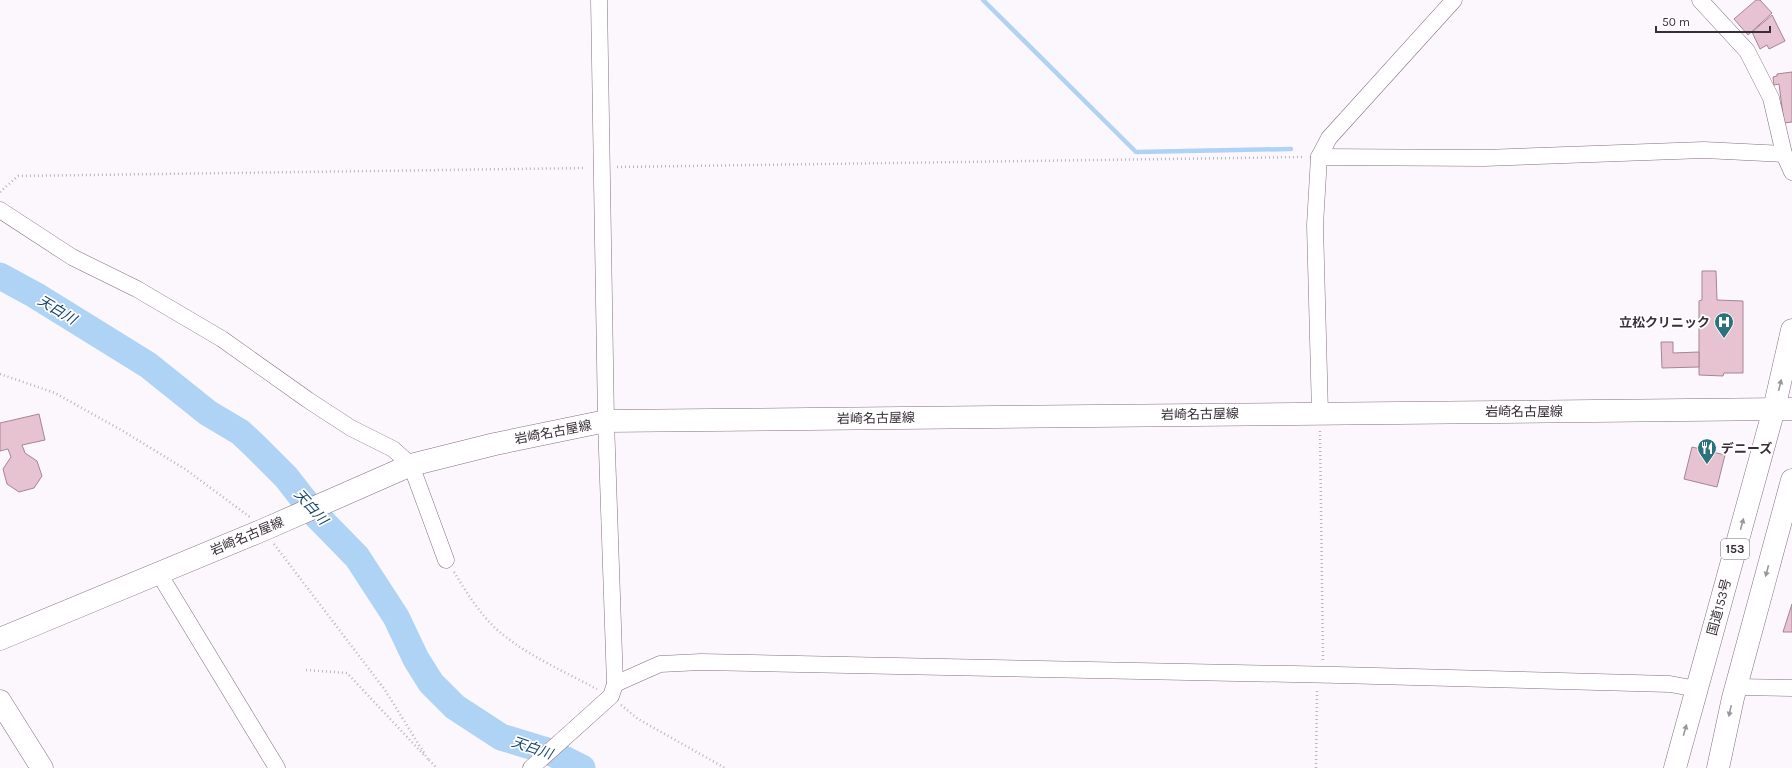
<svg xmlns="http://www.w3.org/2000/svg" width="1792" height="768" font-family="Karla,'Noto Sans JP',sans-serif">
<rect width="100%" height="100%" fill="#fcf7fc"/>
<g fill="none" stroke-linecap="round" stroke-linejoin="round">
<path stroke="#aed3f5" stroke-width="4.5" d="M983 0 1136 152 1291 149"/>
<path stroke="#aed3f5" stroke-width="27" d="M0 276 35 295 148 365 208 413 240 432 255 446 286 477 315 514 357 557 396 617 416 659 431 683 455 707 501 737 550 752 582 768"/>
</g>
<g fill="#e7c3d1" stroke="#a58591">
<path d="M1756 0H1760L1772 13 1748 35 1734 19Z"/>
<path d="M1772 15 1785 41 1769 49 1767 45 1760 49 1752 32Z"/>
<path d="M1792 72V122L1784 123 1779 84 1774 85 1773 77 1777 76V74Z"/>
<path d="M1702 271H1716L1717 300 1743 301V373H1724L1723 376 1699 375V301L1702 300Z"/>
<path d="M1661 342H1673V353L1699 352V367L1662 368Z"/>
<path d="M39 414 45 440 22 445 25 453 37 461 42 476 34 488 19 492 7 484 3 469 11 457 8 449 0 451V423Z"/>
<path d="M1692 447 1725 455 1717 487 1684 479Z"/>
<path d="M1792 604V632H1783Z"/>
</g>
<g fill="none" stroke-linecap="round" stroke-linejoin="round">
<defs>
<g id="street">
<path d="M1700 0 1747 51 1771 98 1784 154 1792 172"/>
<path d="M1319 157 1484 158 1704 150 1784 154"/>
<path d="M0 210 72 257 137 289 222 339 308 400 351 428 393 449 411 465 446 560"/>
<path d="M1320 413 1315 225 1319 157 1329 138 1454 0"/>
<path d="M158 572 277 768"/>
<path d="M615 684 660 664 701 662 1338 675 1670 684 1697 689"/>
<path d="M1736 687 1792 688"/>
<path d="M531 768 611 696 615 684 606 421 599 0"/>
</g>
<g id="secondary">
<path d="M0 639 263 530 411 465 495 444 606 421 1792 409"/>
<path d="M0 701 42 768"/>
</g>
<g id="highway">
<path d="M1675 768 1774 409 1792 330"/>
<path d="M1718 768 1733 698 1792 480"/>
</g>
</defs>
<use href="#street" stroke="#856e84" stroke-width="17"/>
<use href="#secondary" stroke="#856e84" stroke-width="23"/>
<use href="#highway" stroke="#856e84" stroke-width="23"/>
<g stroke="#bbb4bb" stroke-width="2.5" stroke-dasharray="1 3" stroke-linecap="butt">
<path d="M617 167 1304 157"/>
<path d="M0 192 18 176 586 168"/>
<path d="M0 374 55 393 123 431 185 469 250 517"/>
<path d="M1320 431 1323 660"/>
<path d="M274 544 385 690 429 761"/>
<path d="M454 572C468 595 484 621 506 637 533 658 567 673 597 689"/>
<path d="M306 670 347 673 424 755"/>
<path d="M621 705 638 719 725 768"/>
<path d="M429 760 437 768"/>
<path d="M1316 768 1317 688"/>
</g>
<use href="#street" stroke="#fff" stroke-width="16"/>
<use href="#secondary" stroke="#fff" stroke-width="22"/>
<use href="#highway" stroke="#fff" stroke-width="22"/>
</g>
<defs><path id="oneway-solid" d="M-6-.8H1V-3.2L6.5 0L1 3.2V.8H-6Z"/></defs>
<g fill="#9c969c">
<use href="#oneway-solid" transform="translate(1780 385) rotate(-77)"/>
<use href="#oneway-solid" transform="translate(1742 524) rotate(-75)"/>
<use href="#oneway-solid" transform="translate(1767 571) rotate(105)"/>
<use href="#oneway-solid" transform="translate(1730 711) rotate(102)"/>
<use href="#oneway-solid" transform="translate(1685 730) rotate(-74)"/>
</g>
<defs>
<symbol id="hospital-pin" viewBox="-11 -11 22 30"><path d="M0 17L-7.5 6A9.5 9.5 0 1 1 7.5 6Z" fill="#2b717e" stroke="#fff"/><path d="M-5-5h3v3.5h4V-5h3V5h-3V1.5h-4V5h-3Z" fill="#fff"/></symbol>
<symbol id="restaurant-pin" viewBox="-11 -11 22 30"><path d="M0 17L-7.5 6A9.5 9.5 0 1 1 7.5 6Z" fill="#2b717e" stroke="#fff"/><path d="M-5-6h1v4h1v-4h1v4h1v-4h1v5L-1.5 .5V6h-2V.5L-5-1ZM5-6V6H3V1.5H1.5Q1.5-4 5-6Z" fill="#fff"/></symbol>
</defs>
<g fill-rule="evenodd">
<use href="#hospital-pin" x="1713" y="311" width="22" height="30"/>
<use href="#restaurant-pin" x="1696" y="437" width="22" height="30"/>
</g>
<g text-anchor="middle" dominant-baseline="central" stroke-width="3.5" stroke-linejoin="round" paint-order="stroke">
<rect fill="#fff" stroke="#746d74" stroke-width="1" x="1721" y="539" width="28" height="20" rx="3"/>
<g font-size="12" font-weight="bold" fill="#382e38">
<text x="1735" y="549">153</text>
</g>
<g font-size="13" font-weight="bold" fill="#382e38" stroke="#fff" text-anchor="end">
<text x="1710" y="322">立松クリニック</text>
<text x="1721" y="448" text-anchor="start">デニーズ</text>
</g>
<g font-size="13" fill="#382e38" stroke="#fff">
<text x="1524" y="411">岩崎名古屋線</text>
<text transform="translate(1200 414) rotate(-1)">岩崎名古屋線</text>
<text transform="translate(876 418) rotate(-1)">岩崎名古屋線</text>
<text transform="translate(553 432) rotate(-11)">岩崎名古屋線</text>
<text transform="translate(247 536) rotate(-23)">岩崎名古屋線</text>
<text transform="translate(1719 607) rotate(-75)">国道153号</text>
</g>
<g font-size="14" font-style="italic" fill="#18466b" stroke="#fff">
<text transform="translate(57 310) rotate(31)">天白川</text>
<text transform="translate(311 507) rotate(48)">天白川</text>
<text transform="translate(532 748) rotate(19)">天白川</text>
</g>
</g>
<path d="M1656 26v6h114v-6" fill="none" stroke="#382e38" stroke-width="2"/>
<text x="1662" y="26" font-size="12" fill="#382e38" stroke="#ffffff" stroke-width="3" paint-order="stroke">50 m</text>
</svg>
